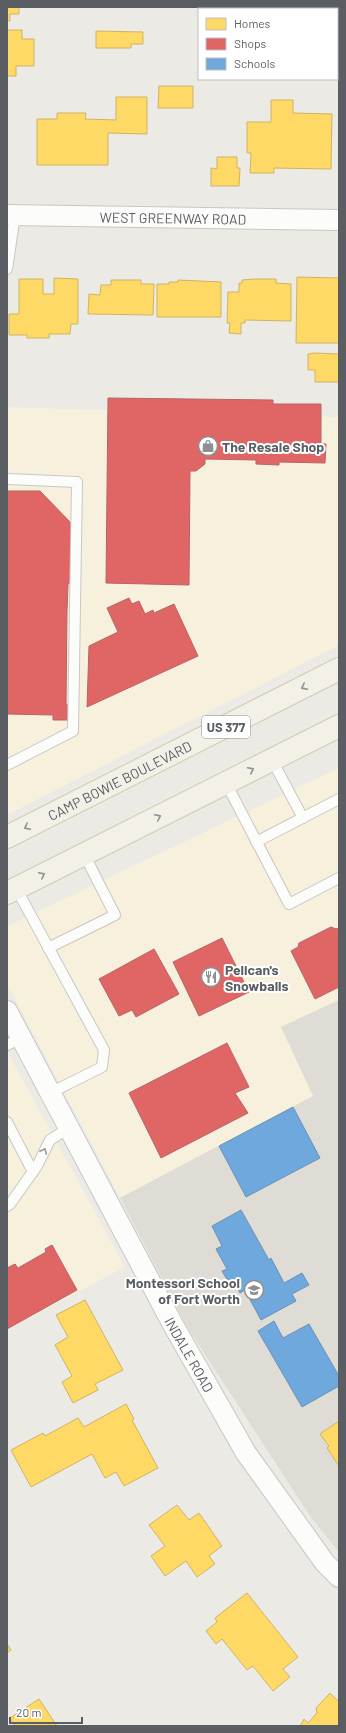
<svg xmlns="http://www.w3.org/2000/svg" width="346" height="1733" font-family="Barlow,sans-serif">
<rect width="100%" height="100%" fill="#ebeae4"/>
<g fill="#f6f0dc">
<path d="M7 407 339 417V645L7 815Z"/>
<path d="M339 768V1000L282 1027 314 1096 120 1198 7 984V926Z"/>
<path d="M7 1051 125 1267 7 1330Z"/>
</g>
<path fill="#dedcd4" d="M339 1000V1552L310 1516 186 1325 120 1198 313 1096 281 1027Z"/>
<g fill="#ffd966" stroke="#ceb465">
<path d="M7 7H19V14H10V21H7Z"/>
<path d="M295 7H327L333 9H295Z"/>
<path d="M7 30H22V39H34V66H16V76H7Z"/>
<path d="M96 31 143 32V44H131V48H96Z"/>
<path d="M159 86H193V108H158Z"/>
<path d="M116 97H147V134L108 133V165H37V119H57V113H86L85 119 116 120Z"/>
<path d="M271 100H293V113L332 114 331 169 274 168V173H250L251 153H247V122H271Z"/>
<path d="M217 157H237V168H240L239 186H211V168L217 169Z"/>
<path d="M297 277 339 278V343H296Z"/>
<path d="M54 278 78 279V324H71L70 334H49V338H27V335H9V314H19V279H43V294H54Z"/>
<path d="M255 279H276V283L291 284V321L245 320V323H241V334L229 333 230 323H227L228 292H239V283H242V280Z"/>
<path d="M111 280H141V284H154L153 315 88 314 89 294 100 295 101 285H111Z"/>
<path d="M178 280 221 282V317H157V284H169V282H178Z"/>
<path d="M315 353 339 354V382H315V370H308V354Z"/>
<path d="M85 1300 123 1370 95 1384 98 1390 73 1403 62 1382 72 1376 55 1345 68 1337 56 1315Z"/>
<path d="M126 1404 134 1419 132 1420 158 1468 124 1486 116 1472 105 1478 92 1454 31 1487 11 1450 43 1433 45 1436 78 1418 84 1427Z"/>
<path d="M339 1421V1466L327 1448 329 1446 320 1434Z"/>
<path d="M177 1505 189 1520 199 1513 222 1546 209 1556 215 1564 197 1577 186 1561 165 1576 151 1556 165 1546 149 1525Z"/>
<path d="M247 1593 298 1657 283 1669 290 1677 273 1691 253 1666 247 1670 222 1639 216 1644 206 1631 217 1622 215 1618Z"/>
<path d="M7 1644 11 1650 7 1653Z"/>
<path d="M330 1693 339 1702V1726H300L304 1719 308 1723 317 1713 316 1708Z"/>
<path d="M39 1699 57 1726H15L10 1718Z"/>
</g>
<g fill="#e06666" stroke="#b86465">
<path d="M108 398 273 400V404H321V444H326L325 463 279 462V465L256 464V460L205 459V464L196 471H190L189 585 106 583Z"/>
<path d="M7 491H40L73 525V579L68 584 67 612 66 705H71V720H53V715L7 714Z"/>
<path d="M129 598 132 604 139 601 145 614 153 610 154 613 174 604 198 656 87 707 89 646 118 632 107 608Z"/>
<path d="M331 927 336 929 339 928V987L315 999 291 951 298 947 299 943Z"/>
<path d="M222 938 249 992 199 1016 173 962Z"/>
<path d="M154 949 179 994 136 1017 132 1010 119 1016 99 979Z"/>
<path d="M227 1043 249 1087 235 1093 248 1113 161 1158 129 1093Z"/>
<path d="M52 1245 77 1290 7 1329V1268L15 1264 18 1268 46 1252 45 1249Z"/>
</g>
<g fill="#6fa8dc" stroke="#6992b8">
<path d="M293 1107 320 1158 246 1197 219 1146Z"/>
<path d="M241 1210 269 1260 271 1258 284 1283 302 1273 309 1285 292 1294 296 1301 261 1320 245 1290 240 1293 236 1285 232 1288 222 1271 227 1269 216 1249 222 1246 212 1226Z"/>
<path d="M274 1321 283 1338 309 1324 339 1376V1386L302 1407 258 1331Z"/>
</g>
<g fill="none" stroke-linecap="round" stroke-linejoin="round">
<defs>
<g id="lane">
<path d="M7 269 15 215"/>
<path d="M7 479 77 482 73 731 7 765"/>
<path d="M272 760 303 818"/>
<path d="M226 783 289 904 339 878"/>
<path d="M256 842 339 799"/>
<path d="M16 888 104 1050 102 1067 50 1093"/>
<path d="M48 948 115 915 84 854"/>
<path d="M7 1045 22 1038"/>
<path d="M7 1122 33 1172"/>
<path d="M7 1206 10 1204 37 1166 50 1140 69 1128"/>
</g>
<g id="street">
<path id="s1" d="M7 215 339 220"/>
<path id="s2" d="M7 1011 172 1323 246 1453 325 1563 339 1577"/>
</g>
<g id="primary">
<path id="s3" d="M7 837 339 669"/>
<path d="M7 893 339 726"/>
</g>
</defs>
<use href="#lane" stroke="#c7c7c5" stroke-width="12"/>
<use href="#street" stroke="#c7c7c5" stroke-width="22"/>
<use href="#primary" stroke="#d4cbb0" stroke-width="24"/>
<use href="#lane" stroke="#fcfcfb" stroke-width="10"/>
<use href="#street" stroke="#fcfcfb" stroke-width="20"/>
<use href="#primary" stroke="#f2f0e7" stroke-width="22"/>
</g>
<defs><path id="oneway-chevron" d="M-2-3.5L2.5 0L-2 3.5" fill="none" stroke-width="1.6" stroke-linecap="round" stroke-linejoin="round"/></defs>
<g stroke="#8f9191">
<use href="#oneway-chevron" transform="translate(304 687) rotate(153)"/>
<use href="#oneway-chevron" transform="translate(251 770) rotate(-27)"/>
<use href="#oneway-chevron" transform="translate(158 817) rotate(-27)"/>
<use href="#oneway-chevron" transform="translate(27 827) rotate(153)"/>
<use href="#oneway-chevron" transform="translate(42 875) rotate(-27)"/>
</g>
<use stroke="#9b9da0" href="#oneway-chevron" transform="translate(44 1151) rotate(-65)"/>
<defs>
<symbol id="shop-ring" viewBox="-11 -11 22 22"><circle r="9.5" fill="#fff" stroke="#8d8f90" stroke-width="1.5"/><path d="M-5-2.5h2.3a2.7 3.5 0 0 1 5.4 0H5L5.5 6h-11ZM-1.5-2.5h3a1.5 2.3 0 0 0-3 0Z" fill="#8d8f90"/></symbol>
<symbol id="restaurant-ring" viewBox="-11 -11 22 22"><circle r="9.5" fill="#fff" stroke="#8d8f90" stroke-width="1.5"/><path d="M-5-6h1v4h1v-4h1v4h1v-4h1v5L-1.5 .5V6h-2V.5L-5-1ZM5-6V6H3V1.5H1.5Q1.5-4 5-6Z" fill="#8d8f90"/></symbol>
<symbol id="school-ring" viewBox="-11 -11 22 22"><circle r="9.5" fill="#fff" stroke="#8d8f90" stroke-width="1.5"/><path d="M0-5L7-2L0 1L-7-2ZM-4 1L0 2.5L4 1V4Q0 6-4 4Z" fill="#8d8f90"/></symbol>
</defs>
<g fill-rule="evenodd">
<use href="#shop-ring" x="197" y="435" width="22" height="22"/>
<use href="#restaurant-ring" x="200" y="966" width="22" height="22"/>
<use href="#school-ring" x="243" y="1279" width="22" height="22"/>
</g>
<g text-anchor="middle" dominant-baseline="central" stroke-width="4" stroke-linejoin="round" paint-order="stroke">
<rect fill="#fff" stroke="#8c8e92" stroke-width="1" x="202" y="716" width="48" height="22" rx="3"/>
<g font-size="13" font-weight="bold" fill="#5a5e63">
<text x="226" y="727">US 377</text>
</g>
<g font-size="14" fill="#5a5e63" stroke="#fff">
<text stroke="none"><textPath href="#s1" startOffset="166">WEST GREENWAY ROAD</textPath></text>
<text stroke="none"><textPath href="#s3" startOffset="126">CAMP BOWIE BOULEVARD</textPath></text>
<text stroke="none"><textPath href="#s2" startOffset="389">INDALE ROAD</textPath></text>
</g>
<g font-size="14" font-weight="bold" fill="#5a5e63" stroke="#fff" text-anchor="start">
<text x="222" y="446">The Resale Shop</text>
<text x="225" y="969">Pelican's<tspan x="225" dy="16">Snowballs</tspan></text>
<text x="240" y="1282" text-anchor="end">Montessori School<tspan x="240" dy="16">of Fort Worth</tspan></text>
</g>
</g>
<rect width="346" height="1733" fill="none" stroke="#5a5e63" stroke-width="16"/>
<rect x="198" y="8" width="140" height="72" fill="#ffffff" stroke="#bdbfc1"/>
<rect x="206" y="18" width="20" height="12" fill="#ffd966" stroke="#bdbfc1"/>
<text x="234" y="28" font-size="12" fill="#5a5e63">Homes</text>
<rect x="206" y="38" width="20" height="12" fill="#e06666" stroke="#bdbfc1"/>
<text x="234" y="48" font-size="12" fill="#5a5e63">Shops</text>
<rect x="206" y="58" width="20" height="12" fill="#6fa8dc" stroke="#bdbfc1"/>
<text x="234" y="68" font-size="12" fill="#5a5e63">Schools</text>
<path d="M10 1717v6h72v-6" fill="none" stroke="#5a5e63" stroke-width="2"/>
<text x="16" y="1717" font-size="12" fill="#5a5e63" stroke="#ffffff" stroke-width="3" paint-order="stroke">20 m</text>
</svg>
